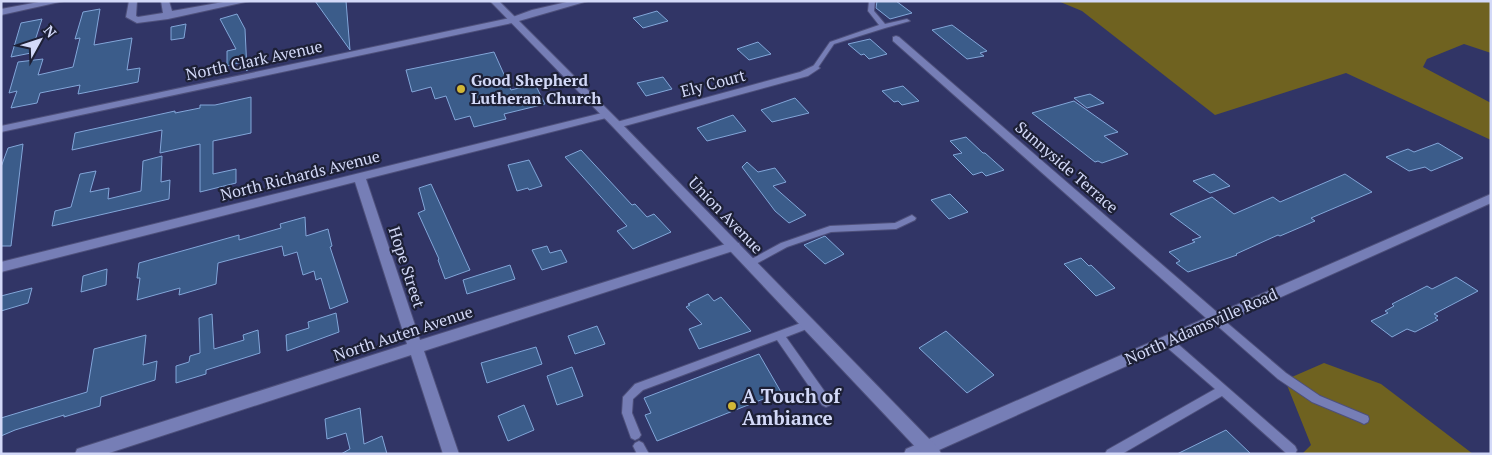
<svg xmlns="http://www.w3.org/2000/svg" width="1492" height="455" font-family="'PT Serif',serif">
<rect width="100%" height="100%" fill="#313566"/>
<g fill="#6f6220">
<path d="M1058 1H1491V53L1464 44 1427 59 1423 67 1491 103V140L1346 73 1215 115 1082 11Z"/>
<path d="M1324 363 1381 384 1473 454H1302L1311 445 1285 380Z"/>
</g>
<g fill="#3b5c8a" stroke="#82a6d9">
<path d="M315 1H346L350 50Z"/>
<path d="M877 1H896L912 13 890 19 876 8Z"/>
<path d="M100 9 94 45 132 38 127 70 140 68 138 82 78 94 80 85 40 93 37 103 11 108 17 91 9 93 18 62 43 59 38 75 73 67 80 38 75 39 83 12Z"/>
<path d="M657 11 668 21 643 28 633 18Z"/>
<path d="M237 14 245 29 247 71 242 62 227 66V51L236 49 220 19Z"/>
<path d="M42 19 31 53 11 57 21 23Z"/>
<path d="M186 24 184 38 171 40V27Z"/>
<path d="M952 25 987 51 980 53 984 56 967 59 932 30Z"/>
<path d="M870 39 887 54 869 59 864 54 861 55 848 44Z"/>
<path d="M758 42 771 54 749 60 737 49Z"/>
<path d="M494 52 511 90 535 84 545 104 504 114 506 119 474 127 470 116 455 120 446 96 435 99 431 87 412 92 406 70Z"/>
<path d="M663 77 672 89 646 96 637 83Z"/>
<path d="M903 86 919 101 902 105 898 101 894 102 882 91Z"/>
<path d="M1090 94 1104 103 1087 108 1074 98Z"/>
<path d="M251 97V133L213 141V174L236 169V183L200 192V144L160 153 162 130 72 150 75 133 175 111V113L200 108V105H215Z"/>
<path d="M795 98 809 113 772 122 761 110Z"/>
<path d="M1074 101 1118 132 1104 136 1128 154 1102 163 1098 161 1095 162 1032 113Z"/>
<path d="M733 115 746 131 707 141 697 128Z"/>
<path d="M966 137 983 153H985L1004 170 986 176 982 172 973 175 953 155 962 153 950 141Z"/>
<path d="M1438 143 1463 158 1431 171 1425 167 1409 171 1386 157 1408 149 1414 152Z"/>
<path d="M23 144 11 246H1V167L8 148Z"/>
<path d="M581 150 632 205 635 204 647 217 654 214 671 232 633 249 617 231 627 226 565 157Z"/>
<path d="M162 156 161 182 170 180 169 199 52 226 55 211 71 207 80 174 96 171 90 192 109 188 108 199 141 191 143 161Z"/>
<path d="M529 160 542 186 529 190 528 188 517 191 508 165Z"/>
<path d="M747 162 758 172 775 168 786 182 773 186 806 215 789 223 775 211 742 167Z"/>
<path d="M1214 174 1230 186 1210 193 1193 181Z"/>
<path d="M1345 174 1372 192 1311 218 1315 221 1280 236 1278 235 1236 254 1237 255 1188 272 1176 263 1180 261 1169 252 1195 242 1192 240 1201 237 1170 214 1212 197 1234 214 1273 197 1280 202Z"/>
<path d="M431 184 470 270 445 279 438 260 439 259 418 213 425 210 419 188Z"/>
<path d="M950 194 968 212 949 219 931 200Z"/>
<path d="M305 217 306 236 328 229 332 246 330 247 348 302 330 309 321 278 316 280 314 271 303 275 297 252 284 256 282 246 218 263 216 284 179 295 180 288 137 300 140 278H137L139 263 239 235V240L281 228 280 224Z"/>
<path d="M825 236 844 254 825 264 804 245Z"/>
<path d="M547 246 550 253 561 250 567 262 542 270 532 250Z"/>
<path d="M1081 258 1089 266 1091 265 1115 288 1096 296 1064 264Z"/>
<path d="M510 265 515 279 467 294 463 280Z"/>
<path d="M107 269 106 285 81 292 83 276Z"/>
<path d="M1456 277 1478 291 1434 314 1438 316 1435 318 1438 320 1415 332 1407 329 1392 337 1371 321 1388 313 1385 311 1394 306 1392 304 1427 286 1432 289Z"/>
<path d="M32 288 28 303 1 311V296Z"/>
<path d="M708 294 714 301 721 297 751 331 699 349 689 329 702 324 686 307 690 305 688 304Z"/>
<path d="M336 313 339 332 287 351 286 335 309 328 308 322Z"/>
<path d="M212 314 214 349 244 340 243 335 258 330 260 353 206 370V374L176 383V366L189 362 190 356 200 353 199 318Z"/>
<path d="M597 326 605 344 575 354 568 336Z"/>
<path d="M946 331 994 375 967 393 919 348Z"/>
<path d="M146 335 143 365 157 361 155 380 101 397 100 406 64 417V415L15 430 1 436V418L87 392 94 349Z"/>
<path d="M536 347 542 364 487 383 481 363Z"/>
<path d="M759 354 781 392 657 441 645 415 651 413 644 398Z"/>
<path d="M572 367 583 396 557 405 547 376Z"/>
<path d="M524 405 534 430 508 441 498 416Z"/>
<path d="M360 408 364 444 382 436 387 454H341L350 449 346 433 327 439 325 419Z"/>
<path d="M1226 430 1251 454H1177Z"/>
</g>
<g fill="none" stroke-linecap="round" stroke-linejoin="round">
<defs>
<g id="service">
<path d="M869 1H875L874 11 885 24 907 19 910 21 885 28 834 44 817 69H813L812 68 830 42 879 25 868 11Z"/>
<path d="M912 215 916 218 915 220 896 229 831 232 787 247 754 265H748L746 263 748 261 781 243 830 226 895 223Z"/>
<path d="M1216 315 1219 316 1286 373 1320 396 1368 416 1369 419 1368 422 1364 424 1360 422 1312 402 1278 379 1213 322 1211 319 1213 316Z"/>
<path d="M809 320 812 321 814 324 812 327 786 337 830 399 831 402 830 405 826 407 822 405 777 340 643 390 633 399 632 413 641 435 639 438 635 440 631 438 622 413 623 397 635 384Z"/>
<path d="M1167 337 1171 338 1295 446 1297 450 1295 454H1287L1222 396 1122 454H1105L1107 450 1215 389 1163 344 1162 341 1163 338Z"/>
<path d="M639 441 643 443 649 454H637L633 446 635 443Z"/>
</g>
<g id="minor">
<path d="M44 1H64L1 15V9Z"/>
<path d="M129 1H137L136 16 138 17 163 13 161 1H169L172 11 229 1H250L168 19 137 23 126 17Z"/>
<path d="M571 1H588L512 23 1 132V126L510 18 532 10Z"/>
<path d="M896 36 899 37 1218 313 1491 194V203L930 454H904L906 449 1206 318 893 41V37Z"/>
<path d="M815 65 820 68 808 76 621 127 617 128 612 125 613 123 800 72Z"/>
<path d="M606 112 610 113 611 115 610 117 366 179 420 340 729 243H739L740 246 739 249 424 351 459 454H443L411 355 106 454H75L77 449 83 447 407 344 355 182 1 272V262Z"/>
</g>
<path id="tertiary" d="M490 1H499L621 123 939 449 941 454H922L613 127Z"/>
</defs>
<use href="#service" stroke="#4e507b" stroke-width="2"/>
<use href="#minor" stroke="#4e507b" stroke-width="2"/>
<use href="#tertiary" stroke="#4e507b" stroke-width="2"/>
<use href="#service" fill="#767eb6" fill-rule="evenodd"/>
<use href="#minor" fill="#767eb6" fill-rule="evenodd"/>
<use href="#tertiary" fill="#767eb6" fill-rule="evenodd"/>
</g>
<g fill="#d1b736" stroke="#1d2036" stroke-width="2">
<circle cx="461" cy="89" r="5"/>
<circle cx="732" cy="406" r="5"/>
</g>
<g text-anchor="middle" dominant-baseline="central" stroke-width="4.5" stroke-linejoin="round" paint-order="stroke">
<g font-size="16" fill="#d3d9f8" stroke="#1d2036">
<text transform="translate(254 60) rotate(-12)">North Clark Avenue</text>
<text transform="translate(713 83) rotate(-15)">Ely Court</text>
<text transform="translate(1067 167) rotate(41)">Sunnyside Terrace</text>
<text transform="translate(300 175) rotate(-14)">North Richards Avenue</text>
<text transform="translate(726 215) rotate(46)">Union Avenue</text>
<text transform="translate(407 267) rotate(72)">Hope Street</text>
<text transform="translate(1201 326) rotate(-24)">North Adamsville Road</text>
<text transform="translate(403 333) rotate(-18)">North Auten Avenue</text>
</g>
<g font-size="16" font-weight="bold" fill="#d3d9f8" stroke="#1d2036" text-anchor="start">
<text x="471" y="80">Good Shepherd<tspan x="471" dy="18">Lutheran Church</tspan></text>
</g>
<g font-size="19" font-weight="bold" fill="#d3d9f8" stroke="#1d2036" text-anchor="start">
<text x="742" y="395">A Touch of<tspan x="742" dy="22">Ambiance</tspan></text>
</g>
</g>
<rect width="1492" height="455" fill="none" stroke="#d3d9f8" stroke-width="5"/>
<g transform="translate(40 40) rotate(50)" stroke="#1d2036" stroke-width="4" paint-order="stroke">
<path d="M0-4L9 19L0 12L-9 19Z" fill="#d3d9f8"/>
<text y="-8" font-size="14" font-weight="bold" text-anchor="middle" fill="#d3d9f8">N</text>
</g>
</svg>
